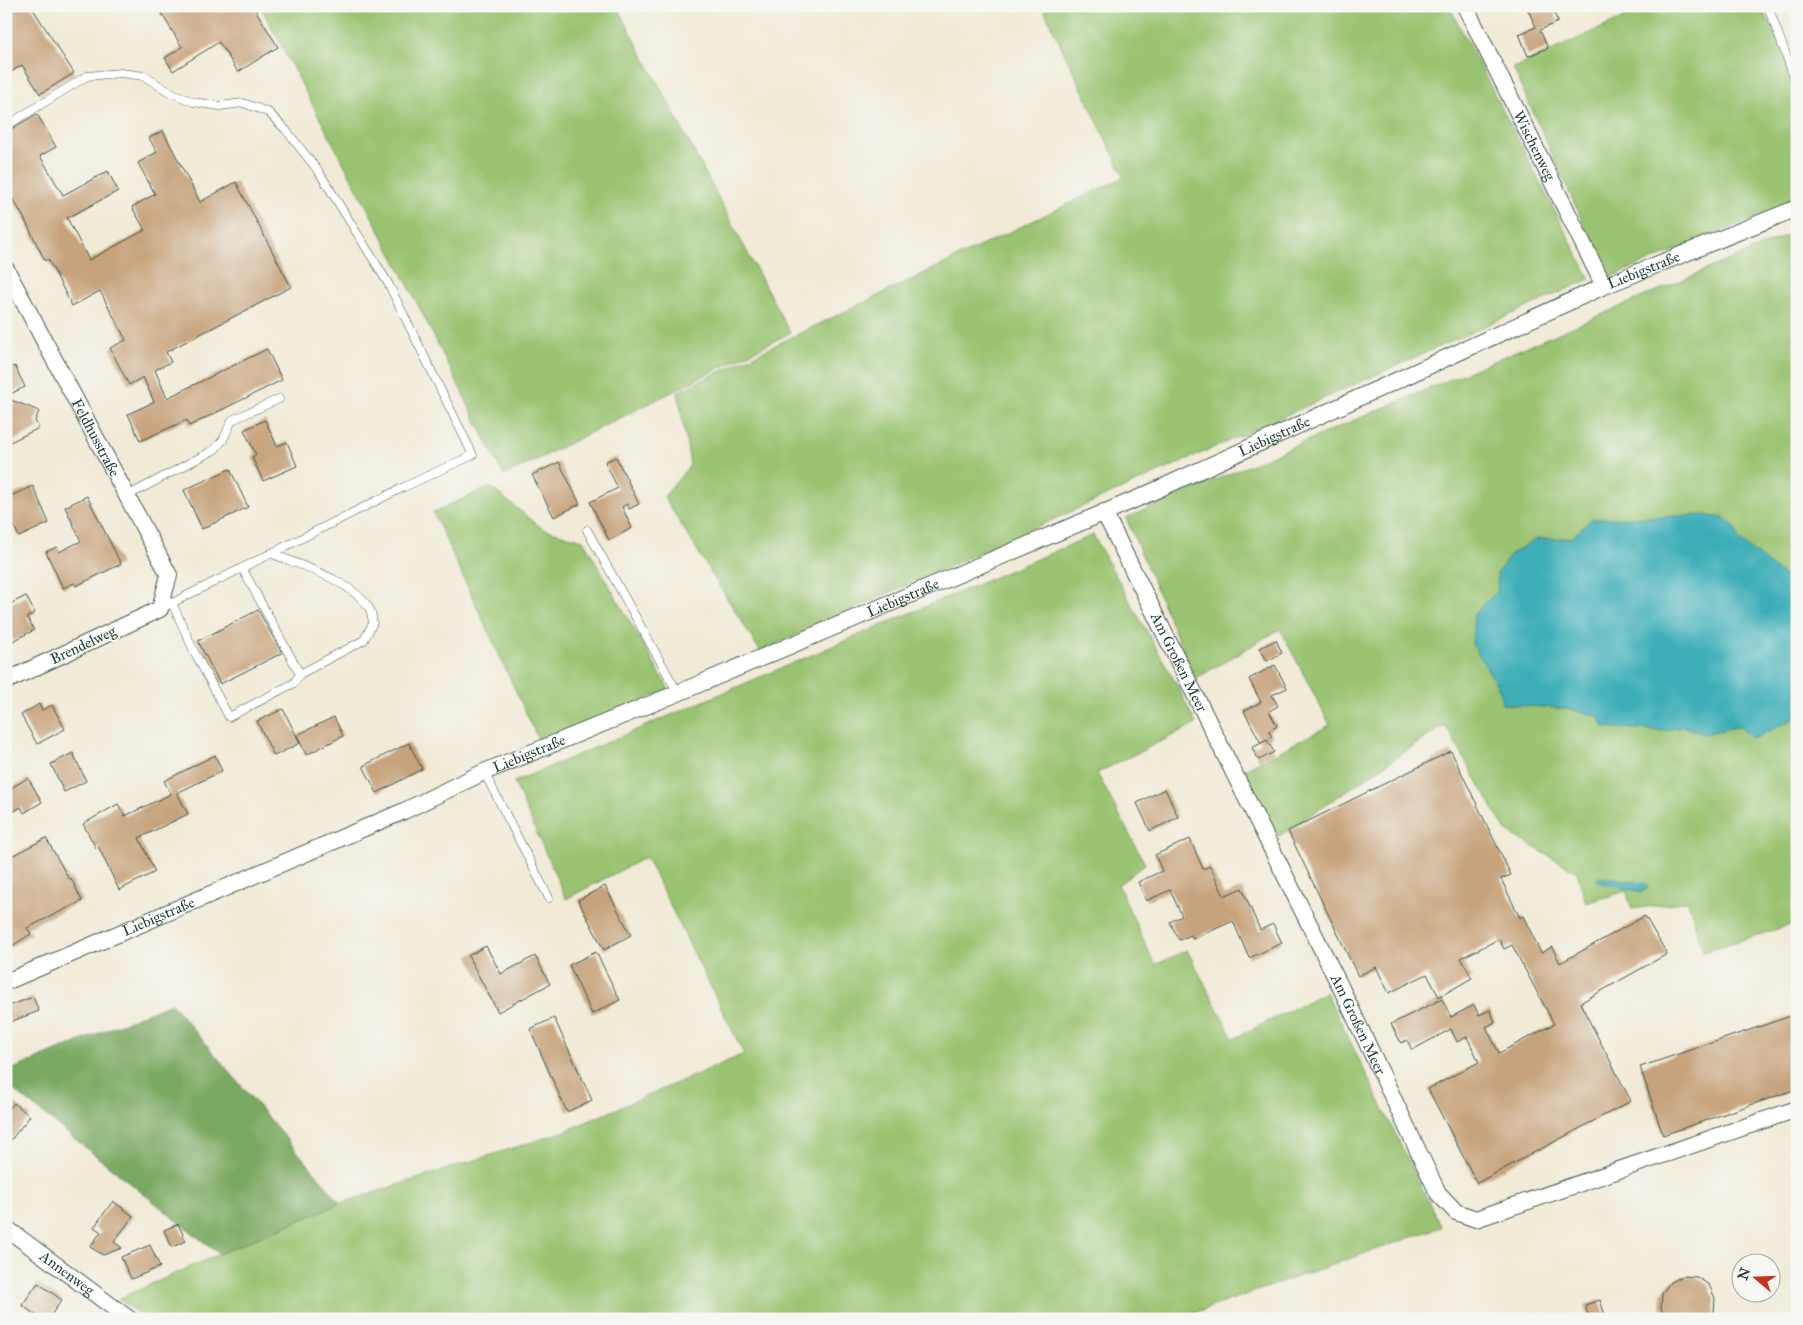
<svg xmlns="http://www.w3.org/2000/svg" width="1803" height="1325" font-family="'IM FELL Great Primer',serif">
<rect width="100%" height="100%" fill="#f6f6f2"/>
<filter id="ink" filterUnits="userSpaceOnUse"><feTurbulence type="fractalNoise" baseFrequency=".02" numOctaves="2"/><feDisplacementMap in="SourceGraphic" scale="10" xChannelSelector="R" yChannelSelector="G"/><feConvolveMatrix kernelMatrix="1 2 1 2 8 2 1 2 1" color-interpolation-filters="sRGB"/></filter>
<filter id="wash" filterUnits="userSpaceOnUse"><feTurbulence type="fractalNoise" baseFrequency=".0096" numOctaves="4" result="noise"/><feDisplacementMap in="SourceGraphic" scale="20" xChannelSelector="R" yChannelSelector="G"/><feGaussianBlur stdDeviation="1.12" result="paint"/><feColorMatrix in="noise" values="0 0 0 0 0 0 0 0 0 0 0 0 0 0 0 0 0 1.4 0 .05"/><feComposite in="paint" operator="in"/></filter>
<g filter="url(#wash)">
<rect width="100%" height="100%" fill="#f1ead6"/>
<g fill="#99c370" stroke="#5c8052" fill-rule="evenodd">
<path d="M260 6H617L790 333 504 476 403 275Z"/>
<path d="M1042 6H1449L1590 279 760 651 664 497 690 465 678 392 1124 177Z"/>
<path d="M1650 6H1759L1776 32 1797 78V201L1608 278 1513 68Z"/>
<path d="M1797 231V583L1778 572 1738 540 1735 527 1592 519 1571 538 1537 539 1497 573 1498 591 1474 614 1490 672 1500 691 1503 704 1569 709 1599 716 1604 727 1664 731 1684 726 1703 734 1740 726 1788 722 1797 717V923L1703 952 1688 901 1632 909 1626 891 1586 903 1577 872 1506 831 1445 725 1279 836 1239 772 1330 725 1280 629 1195 679 1126 518ZM1598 878H1615L1648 888 1642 892 1599 882Z"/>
<path d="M490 487 543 529 583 540 669 690 539 741 433 512Z"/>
<path d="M1093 535 1179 689 1196 724 1097 773 1145 864 1118 885 1155 965 1187 950 1233 1039 1326 992 1441 1227 1176 1319H146L118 1299 219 1254 341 1203 563 1132 744 1054 646 857 566 899 514 782Z"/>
</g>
<path fill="#7aa962" stroke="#4c734b" d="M171 1003 341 1203 219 1254 6 1084V1072Z"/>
<g fill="#3eaeb8" stroke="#2e7676">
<path d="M1703 515 1724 518 1735 527 1739 540 1778 572 1797 583V717L1753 739 1740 726 1703 734 1684 726 1664 731 1604 727 1599 716 1569 709 1502 704 1500 690 1472 644 1474 614 1498 591 1497 573 1512 553 1537 539 1571 538 1592 519Z"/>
<path d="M1597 878H1615L1647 884 1648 888 1642 892 1599 882Z"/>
</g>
<g id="blocks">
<g fill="#c6a37b">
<path d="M14 6H31L74 73 40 94 22 65 6 75V12Z"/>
<path d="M157 6H253L278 47 238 72 219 42 173 71 165 58 182 47Z"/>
<path d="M1526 6H1551L1558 22 1540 30 1548 48 1528 56 1519 34 1536 27Z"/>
<path d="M37 114 56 147 40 156 63 195 108 171 118 191 67 218 89 260 145 230 132 207 155 194 138 163 157 152 149 138 163 131 200 202 236 182 291 287 166 352 171 362 155 370 167 398 267 349 282 380 189 426 187 420 140 441 128 414 154 402 143 377 129 385 110 348 126 340 100 291 72 306 48 259 45 261 23 216 6 188V173L13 169 6 158V132Z"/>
<path d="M15 366 25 387 6 396V370Z"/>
<path d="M6 398 39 411 35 421 39 428 6 444Z"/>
<path d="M265 420 277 446 287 442 297 466 263 481 252 457 256 455 244 430Z"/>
<path d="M616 457 639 504 629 509 627 504 622 507 632 528 609 540 590 502 618 488 605 462Z"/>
<path d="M559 462 580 504 554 517 532 475Z"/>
<path d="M230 469 248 507 202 529 184 490Z"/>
<path d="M33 486 49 523 19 537 6 508V498Z"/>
<path d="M87 496 121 564 76 586 74 583 63 588 46 552 57 547 59 552 81 541 65 507Z"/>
<path d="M26 596 35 613 27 617 34 630 13 641 6 627V606Z"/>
<path d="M258 610 282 653 220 684 198 641Z"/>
<path d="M1276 640 1282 653 1267 661 1260 648Z"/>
<path d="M1275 665 1287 688 1272 695 1278 706 1269 711 1277 726 1269 731 1272 737 1261 743 1244 711 1261 702 1249 679Z"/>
<path d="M39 704 42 710 52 705 65 729 37 744 21 715Z"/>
<path d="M283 709 300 743 274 756 257 721Z"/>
<path d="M334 717 343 736 306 755 297 735Z"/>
<path d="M1267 740 1274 752 1259 760 1252 748Z"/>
<path d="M409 743 422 769 377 793 363 766Z"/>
<path d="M1451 751 1511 875 1501 879 1520 918 1523 916 1541 953 1552 947 1560 963 1645 916 1667 954 1580 1003 1631 1101 1477 1183 1428 1089 1479 1062 1467 1037 1457 1042 1451 1029 1412 1050 1407 1040 1401 1043 1391 1024 1442 999 1451 1017 1474 1005 1479 1015 1490 1010 1495 1022 1486 1027 1499 1053 1554 1024 1512 945 1504 949 1499 939 1461 958 1472 978 1439 997 1427 974 1389 993 1376 967 1358 976 1288 831Z"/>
<path d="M73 753 86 781 64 792 51 764Z"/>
<path d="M215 755 222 771 177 793 188 814 139 838 155 872 119 890 98 846 96 848 83 824 118 804 125 816 171 794 164 781Z"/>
<path d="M28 778 42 802 24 813 21 807 6 816V791Z"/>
<path d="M1165 789 1178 817 1150 831 1137 803Z"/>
<path d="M46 838 69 879 71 878 82 901 27 928 31 934 6 950V859Z"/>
<path d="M1190 839 1203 869 1210 866 1224 896 1242 888 1260 930 1273 924 1282 943 1249 958 1233 921 1193 939 1191 935 1179 940 1170 922 1182 916 1170 890 1146 901 1138 882 1162 871 1155 855Z"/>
<path d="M605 886 631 935 604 950 578 900Z"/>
<path d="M486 946 501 974 535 956 550 984 498 1012 468 956Z"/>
<path d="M596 952 620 1000 592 1014 569 965Z"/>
<path d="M33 997 39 1011 10 1022 6 1013V1007Z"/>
<path d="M1797 1014V1089L1663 1135 1640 1067Z"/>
<path d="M554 1018 592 1100 567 1112 530 1029Z"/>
<path d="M14 1103 30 1116 6 1146V1113Z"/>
<path d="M113 1201 133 1216 114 1242 122 1248 103 1255 90 1247 101 1232 94 1227Z"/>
<path d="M178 1224 186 1241 172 1247 164 1230Z"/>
<path d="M150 1245 160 1267 131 1279 121 1257Z"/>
<path d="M1683 1276 1697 1277 1709 1285 1715 1298 1714 1312 1710 1319H1666L1661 1308 1662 1294 1670 1282Z"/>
<path d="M38 1283 62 1300 48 1319H41L22 1305Z"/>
<path d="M1600 1300 1606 1319H1589L1585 1305Z"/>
</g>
</g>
</g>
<g filter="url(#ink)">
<use href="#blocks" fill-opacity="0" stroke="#3e574c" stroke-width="1"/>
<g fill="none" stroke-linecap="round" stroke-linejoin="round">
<defs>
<g id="lane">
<path d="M1768 6 1797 85"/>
<path d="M6 126 87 76 121 73 144 76 168 91 193 102 220 106 243 103 268 112 286 130 319 172 388 283 473 455 404 487 162 608"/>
<path d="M127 496 214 450 223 440 232 420 279 399"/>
<path d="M587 530 678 693"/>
<path d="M271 553C301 566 351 580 369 608 372 612 372 618 373 623L364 640 300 674"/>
<path d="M172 603 194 651 229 717 294 683 300 674 242 568"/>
<path d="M484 772 549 898"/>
</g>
<g id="street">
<path id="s1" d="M1465 6 1604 286"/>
<path id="s2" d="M6 269 169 575 160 609 6 681"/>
<path id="s3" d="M1104 512 1341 988 1438 1193 1456 1212 1476 1219 1797 1109"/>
<path id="s4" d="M6 982 404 811 484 772 678 693 1141 497 1604 286 1797 208"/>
<path id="s5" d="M6 1228 129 1319"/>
</g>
</defs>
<use href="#lane" stroke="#3e574c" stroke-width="9"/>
<use href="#street" stroke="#3e574c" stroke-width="18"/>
<use href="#lane" stroke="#fff" stroke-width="8"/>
<use href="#street" stroke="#fff" stroke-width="16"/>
</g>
</g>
<g text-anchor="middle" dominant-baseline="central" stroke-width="4.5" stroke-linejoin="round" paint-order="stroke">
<g font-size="15" fill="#1f3d34" stroke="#f6f6f2">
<text stroke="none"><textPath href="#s1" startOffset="156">Wischenweg</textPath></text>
<text stroke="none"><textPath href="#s4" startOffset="1786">Liebigstraße</textPath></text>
<text stroke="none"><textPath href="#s4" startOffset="1381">Liebigstraße</textPath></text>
<text stroke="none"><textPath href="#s2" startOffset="191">Feldhusstraße</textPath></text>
<text stroke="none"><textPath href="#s4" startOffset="976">Liebigstraße</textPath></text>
<text transform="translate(83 645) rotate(-25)">Brendelweg</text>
<text stroke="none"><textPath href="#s3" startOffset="168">Am Großen Meer</textPath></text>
<text stroke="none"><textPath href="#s4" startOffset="571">Liebigstraße</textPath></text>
<text stroke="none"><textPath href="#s4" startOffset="166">Liebigstraße</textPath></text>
<text stroke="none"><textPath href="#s3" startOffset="572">Am Großen Meer</textPath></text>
<text stroke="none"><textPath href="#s5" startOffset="76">Annenweg</textPath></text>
</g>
</g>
<rect width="1803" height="1325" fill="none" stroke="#f6f6f2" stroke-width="25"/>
<g transform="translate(1756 1278) rotate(289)"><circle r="24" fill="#f6f6f2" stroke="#a0aca6"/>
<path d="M0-4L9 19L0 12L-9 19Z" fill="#c8321e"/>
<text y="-8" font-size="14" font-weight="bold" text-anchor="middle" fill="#1f3d34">N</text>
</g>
</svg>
